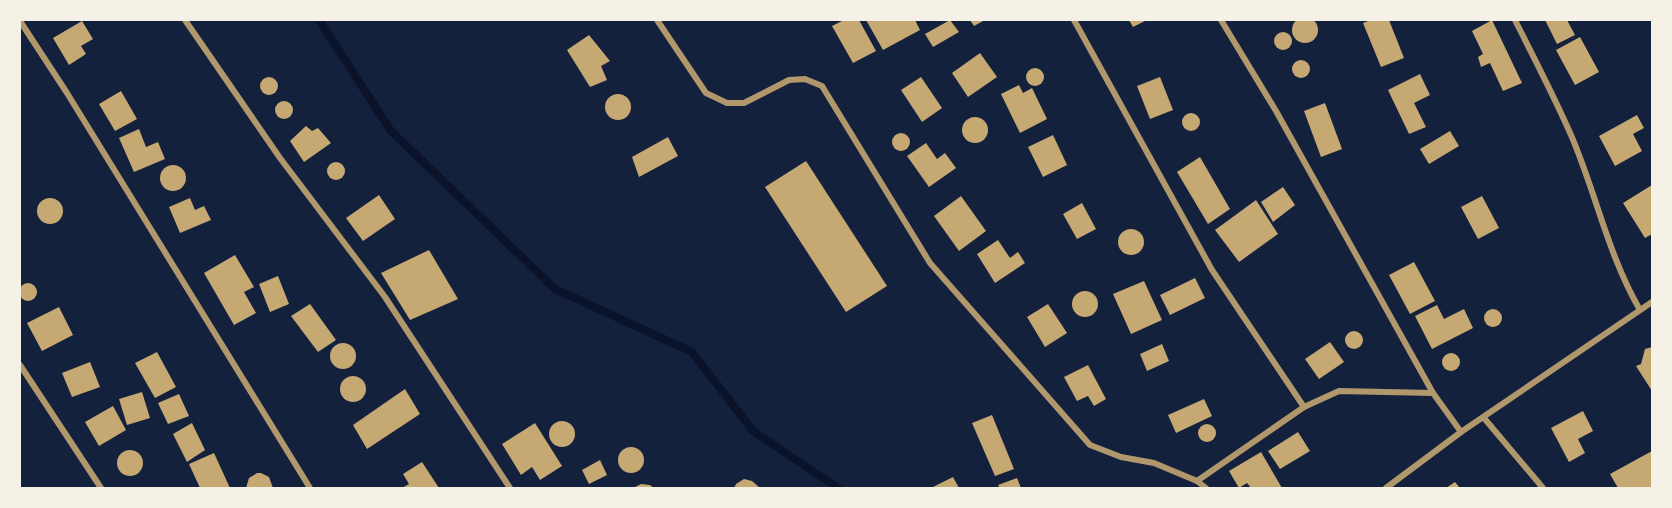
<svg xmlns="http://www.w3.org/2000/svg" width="1672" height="508" font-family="'PT Sans',sans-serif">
<rect width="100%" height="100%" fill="#14213d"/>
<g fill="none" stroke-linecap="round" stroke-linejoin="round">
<path stroke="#0b132b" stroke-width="8" d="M319 20 391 131 555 289 692 352 753 431 838 488"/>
</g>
<g fill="#c6a872">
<circle cx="1305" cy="30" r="13"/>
<path d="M844 20H859L876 51 853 63 832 26Z"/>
<path d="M866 20H915L920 30 883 50Z"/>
<path d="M950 20 959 32 933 47 925 34Z"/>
<path d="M970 20H985L974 26Z"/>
<path d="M1129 20H1147L1133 27Z"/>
<path d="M1371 20H1389L1404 58 1381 67 1363 23Z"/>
<path d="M1492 20 1522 83 1503 91 1490 63 1481 67 1478 57 1483 54 1472 31Z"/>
<path d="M1545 20H1567L1575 35 1557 44Z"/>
<path d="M82 21 93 39 81 46 86 54 69 65 53 38Z"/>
<circle cx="1283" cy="41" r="9"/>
<path d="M589 35 610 61 601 66 607 80 590 87 567 50Z"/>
<path d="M1580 37 1599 72 1575 85 1556 50Z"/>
<path d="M980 53 997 77 968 97 952 73Z"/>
<circle cx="1301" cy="69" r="9"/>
<circle cx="1035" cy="77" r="9"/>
<path d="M1420 74 1430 95 1414 103 1426 127 1409 134 1388 90Z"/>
<circle cx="269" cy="86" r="9"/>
<path d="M921 77 942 108 922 122 901 90Z"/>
<path d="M1160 77 1173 110 1150 119 1137 86Z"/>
<path d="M1019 85 1023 93 1032 88 1047 119 1020 133 1001 94Z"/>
<path d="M121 91 137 119 115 131 99 104Z"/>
<circle cx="618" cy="107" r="13"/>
<circle cx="284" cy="110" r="9"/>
<path d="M1325 103 1342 149 1321 157 1304 111Z"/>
<circle cx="1191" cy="122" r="9"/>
<path d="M1637 115 1644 128 1633 134 1642 151 1615 166 1599 136Z"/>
<circle cx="975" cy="130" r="13"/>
<path d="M306 126 312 131 318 128 331 143 304 162 290 141Z"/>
<path d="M139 129 146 147 158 142 165 159 134 172 119 138Z"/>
<path d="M1450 131 1459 146 1429 164 1420 149Z"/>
<circle cx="901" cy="142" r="9"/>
<path d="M1053 135 1067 165 1043 177 1028 147Z"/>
<path d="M668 137 678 156 639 177 632 157Z"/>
<path d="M926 143 937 159 945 153 956 168 929 187 907 156Z"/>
<path d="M1200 157 1230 209 1208 224 1177 172Z"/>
<path d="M806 161 887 286 846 312 765 187Z"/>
<circle cx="336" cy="171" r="9"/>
<circle cx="173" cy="178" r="13"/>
<path d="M1652 185V234L1645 238 1623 203Z"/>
<path d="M1283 187 1295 205 1273 222 1261 202Z"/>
<path d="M379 195 395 219 363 241 346 218Z"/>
<path d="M961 196 986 231 959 251 934 216Z"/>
<path d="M1482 196 1499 228 1478 239 1461 207Z"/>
<circle cx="50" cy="211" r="13"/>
<path d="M190 198 195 210 204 206 211 220 180 233 169 207Z"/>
<path d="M1256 200 1278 234 1239 262 1215 230Z"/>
<path d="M1082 203 1096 229 1077 239 1063 214Z"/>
<circle cx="1131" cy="242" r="13"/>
<path d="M998 240 1010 258 1018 252 1025 263 995 283 977 254Z"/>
<path d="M429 250 458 299 410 320 381 273Z"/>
<path d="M235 255 254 287 244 292 256 313 234 325 204 273Z"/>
<path d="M1414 262 1435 301 1410 314 1389 275Z"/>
<path d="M278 276 289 304 270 312 259 284Z"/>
<path d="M1195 278 1205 298 1170 315 1160 295Z"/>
<path d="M1144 281 1162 320 1131 334 1113 294Z"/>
<circle cx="28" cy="292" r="9"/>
<circle cx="1085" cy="304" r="13"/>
<path d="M310 304 336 340 318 352 291 316Z"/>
<path d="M1048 304 1067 333 1045 347 1027 317Z"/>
<path d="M1437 305 1444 319 1464 309 1473 328 1432 349 1415 316Z"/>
<path d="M59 307 73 335 42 351 27 323Z"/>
<circle cx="1493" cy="318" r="9"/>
<circle cx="1354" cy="340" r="9"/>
<path d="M1330 342 1344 362 1319 379 1305 359Z"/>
<circle cx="343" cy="356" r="13"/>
<path d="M1162 344 1169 361 1147 371 1140 354Z"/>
<path d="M1652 347V391L1636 366 1641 364 1645 349Z"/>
<path d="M157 352 176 387 155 398 135 363Z"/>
<circle cx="1451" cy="362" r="9"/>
<path d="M90 362 100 387 72 397 62 373Z"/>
<path d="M1088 365 1106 399 1094 406 1088 396 1077 401 1064 377Z"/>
<circle cx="353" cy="389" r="13"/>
<path d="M405 389 420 414 367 449 353 425Z"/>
<path d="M142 392 150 418 127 425 119 399Z"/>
<path d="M179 394 189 416 168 424 158 403Z"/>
<path d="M1204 399 1212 416 1176 433 1168 415Z"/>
<path d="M113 406 126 430 99 446 85 422Z"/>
<path d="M1583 411 1593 431 1578 439 1585 453 1569 462 1551 428Z"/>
<path d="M992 415 1014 469 995 476 972 423Z"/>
<circle cx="562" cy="434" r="13"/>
<path d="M192 423 205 450 187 462 173 434Z"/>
<path d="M535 423 562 466 540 480 532 467 521 475 502 444Z"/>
<circle cx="1207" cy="433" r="9"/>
<path d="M1298 432 1310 451 1280 469 1268 451Z"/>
<circle cx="631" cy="460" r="13"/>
<circle cx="130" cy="463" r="13"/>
<path d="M1652 451V488H1618L1610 474Z"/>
<path d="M1261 452 1282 488H1251L1247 483 1239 488 1229 471Z"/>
<path d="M214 453 230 488H200L189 464Z"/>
<path d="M600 460 607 475 589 484 582 470Z"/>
<path d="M422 462 439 488H402L409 484 403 474Z"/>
<path d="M257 473H261L269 477 273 488H246L249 478Z"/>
<path d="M953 477 959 488H931Z"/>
<path d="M1017 478 1021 488H1000L998 485Z"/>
<path d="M744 479 752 481 760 488H734L736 484Z"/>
<path d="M1455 482 1460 488H1446Z"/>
<path d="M641 484 650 485 654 488H633Z"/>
</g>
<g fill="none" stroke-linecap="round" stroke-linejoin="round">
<g stroke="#b1986c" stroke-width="6">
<path d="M185 20 280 158 385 297 510 488"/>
<path d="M657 20 706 93 727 103H744L789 80 805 79 822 86 930 263 1090 445 1121 457 1154 463 1197 481 1206 488"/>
<path d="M1074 20 1212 270 1304 407"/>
<path d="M1221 20 1276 111 1433 393"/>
<path d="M1515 20C1534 58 1554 96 1571 135 1596 193 1608 255 1640 310"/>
<path d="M20 21 67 93 310 488"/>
<path d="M20 365 101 488"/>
<path d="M1484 418 1543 488"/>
<path d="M1197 481 1304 407 1339 391 1433 393 1461 432 1652 302"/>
<path d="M1386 488 1461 432"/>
</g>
</g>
<rect width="1672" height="508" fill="none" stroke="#f6f1e7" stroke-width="42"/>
</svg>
